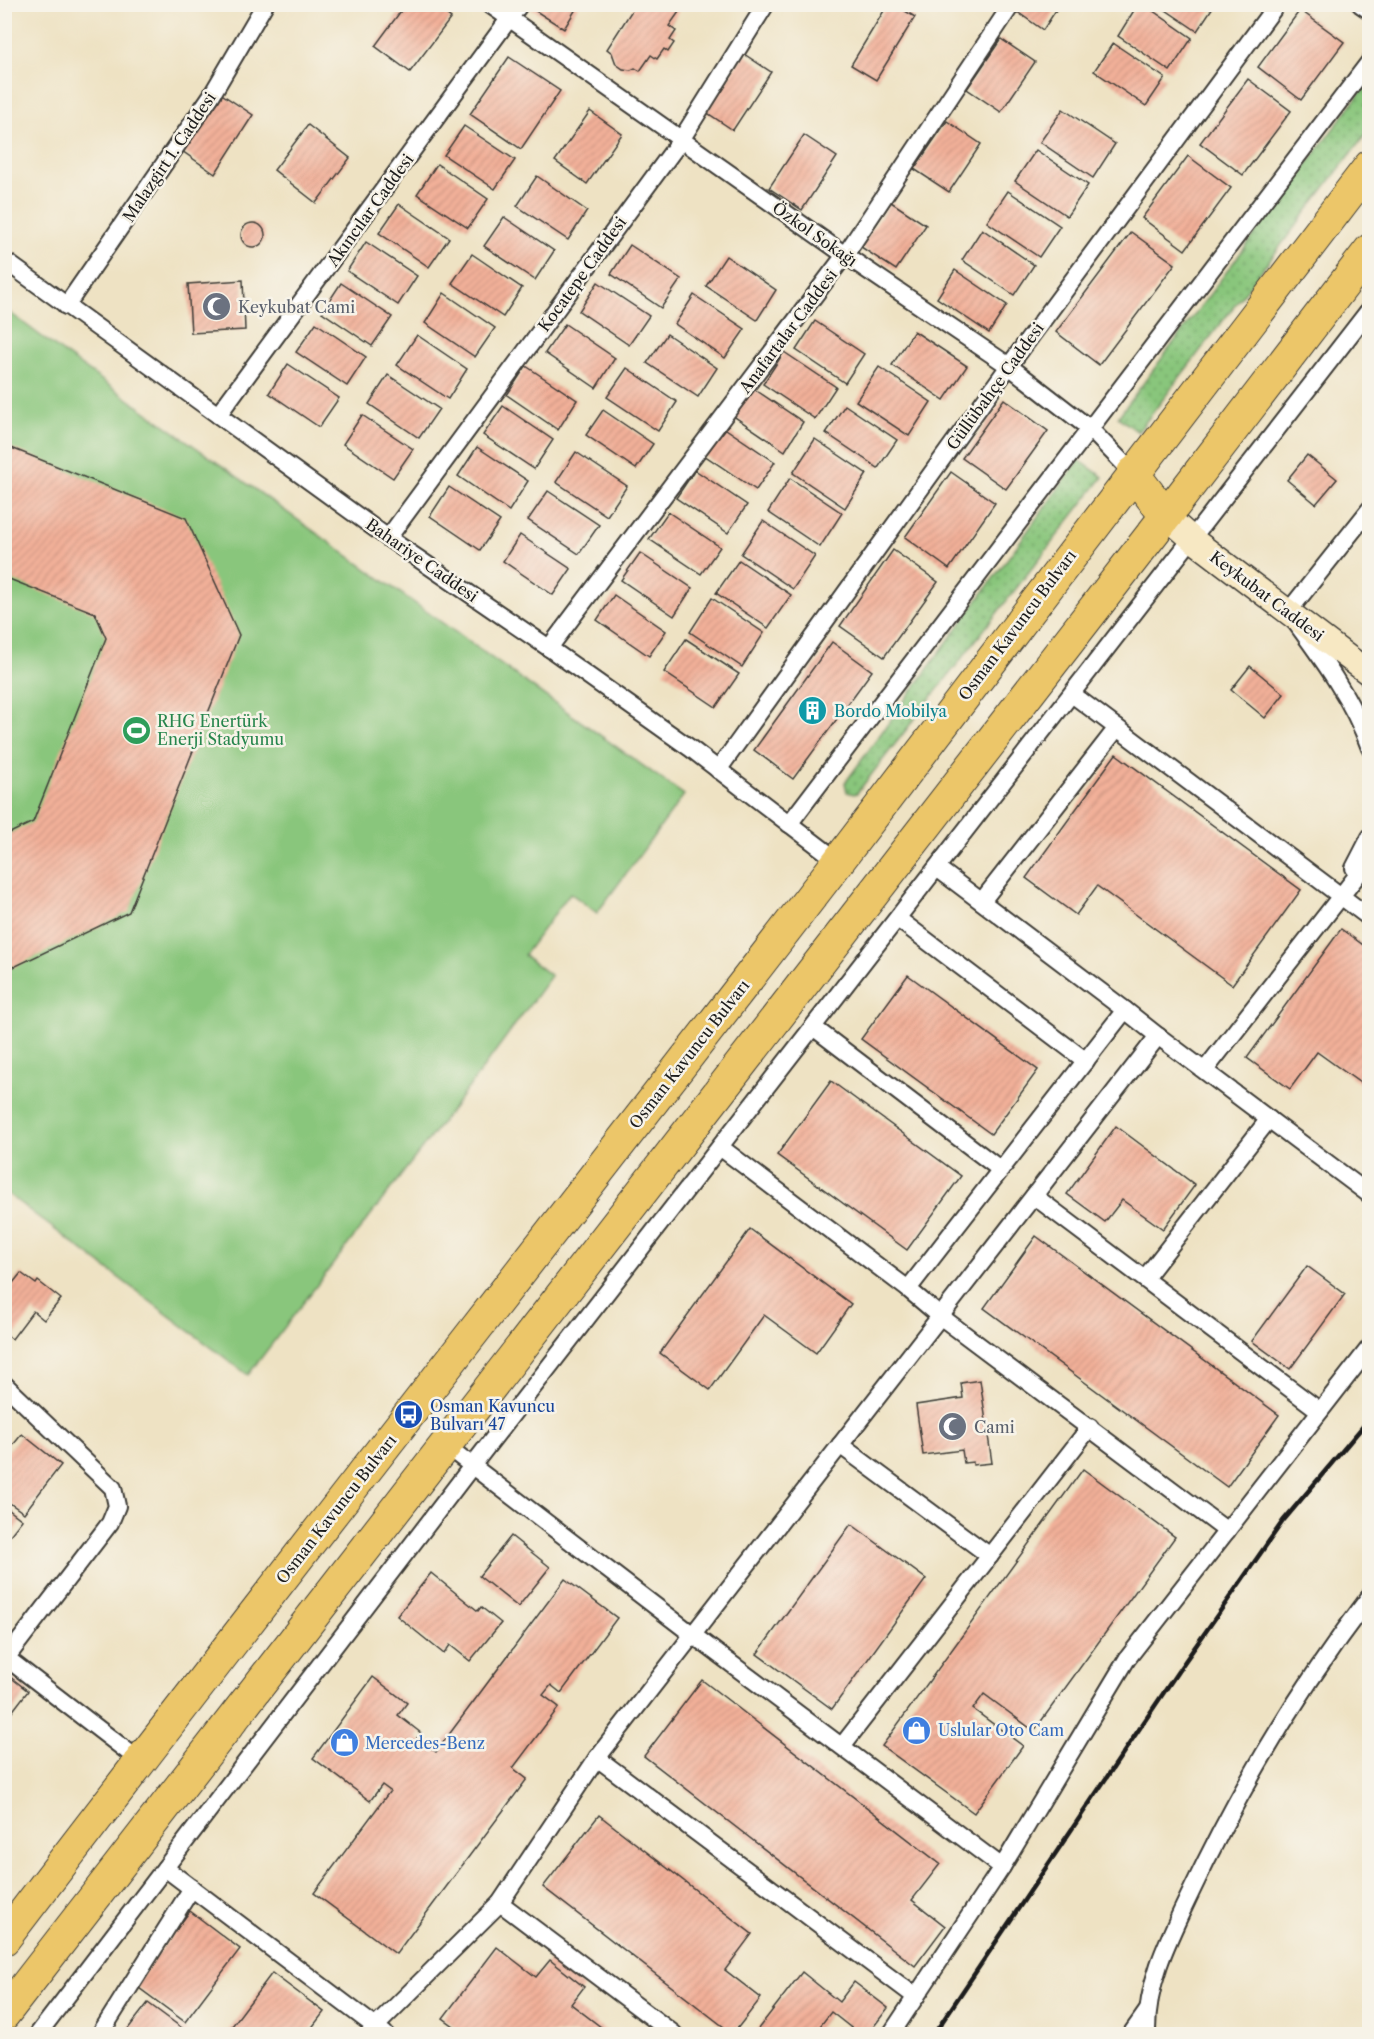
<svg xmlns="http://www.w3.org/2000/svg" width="1374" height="2039" font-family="'Libre Caslon Text',serif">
<defs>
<pattern id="park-dots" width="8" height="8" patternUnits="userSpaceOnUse" patternTransform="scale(1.5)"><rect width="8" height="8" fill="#89c67c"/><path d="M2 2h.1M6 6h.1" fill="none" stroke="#6fa065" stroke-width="1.8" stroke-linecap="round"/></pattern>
<pattern id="building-hatch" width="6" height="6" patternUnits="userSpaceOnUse" patternTransform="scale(1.5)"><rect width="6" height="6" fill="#f2b099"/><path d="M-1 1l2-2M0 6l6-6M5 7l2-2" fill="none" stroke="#cf9783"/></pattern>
</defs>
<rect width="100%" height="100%" fill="#f7f3e8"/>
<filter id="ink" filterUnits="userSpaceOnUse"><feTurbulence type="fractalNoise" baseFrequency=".0167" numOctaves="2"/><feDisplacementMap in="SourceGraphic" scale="12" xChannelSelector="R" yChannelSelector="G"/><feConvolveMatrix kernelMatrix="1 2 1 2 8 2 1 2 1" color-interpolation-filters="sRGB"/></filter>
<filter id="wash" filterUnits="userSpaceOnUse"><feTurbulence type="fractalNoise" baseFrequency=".008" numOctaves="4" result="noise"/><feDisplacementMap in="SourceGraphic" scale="24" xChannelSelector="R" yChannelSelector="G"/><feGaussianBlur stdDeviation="1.35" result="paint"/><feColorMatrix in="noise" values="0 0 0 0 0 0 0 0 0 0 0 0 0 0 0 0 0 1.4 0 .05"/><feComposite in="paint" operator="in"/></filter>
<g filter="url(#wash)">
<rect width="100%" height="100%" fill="#eee2c3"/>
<path fill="#89c67c" stroke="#52714c" stroke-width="1.5" d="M5 309 65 354 684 795 597 913 570 893 524 955 551 976 469 1087 248 1375 5 1192Z"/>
<g fill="url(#park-dots)" stroke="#52714c" stroke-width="1.5">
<path d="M1369 81V130L1138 432 1118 417Z"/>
<path d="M1079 460 1103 477 857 793 854 794 847 792 845 783Z"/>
</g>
<g id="blocks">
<g fill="url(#building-hatch)">
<path d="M406 4H433L451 18 410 72 375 46Z"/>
<path d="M533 4H579L564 29 531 8Z"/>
<path d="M636 4H674L675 9 679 12 669 26 676 31 670 40 674 43 668 52 664 49 657 59 651 55 640 71 635 68 631 70 623 69 616 64 612 53 607 49Z"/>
<path d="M888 4H894L915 17 876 80 851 65Z"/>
<path d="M1020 4H1060L1043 30 1016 11Z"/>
<path d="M1138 4H1143L1192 38 1170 71 1118 36Z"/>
<path d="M1157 4H1215L1197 31Z"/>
<path d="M1300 10 1344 42 1301 100 1258 67Z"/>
<path d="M1001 39 1035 62 1001 112 967 89Z"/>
<path d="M1113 43 1165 78 1146 106 1094 71Z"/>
<path d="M744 54 771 72 733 130 706 112Z"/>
<path d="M509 57 560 91 521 149 470 114Z"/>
<path d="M1248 79 1291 111 1243 175 1200 143Z"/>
<path d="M220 93 253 115 215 174 182 151Z"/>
<path d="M1063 109 1115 144 1093 178 1040 142Z"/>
<path d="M590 111 622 134 587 184 555 161Z"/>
<path d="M947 121 981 144 949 192 914 169Z"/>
<path d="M308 125 350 158 316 203 274 170Z"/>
<path d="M464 126 515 160 495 189 444 155Z"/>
<path d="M804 135 837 157 802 210 769 188Z"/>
<path d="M1036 150 1088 185 1067 216 1015 181Z"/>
<path d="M1188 156 1231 188 1185 250 1142 218Z"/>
<path d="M437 164 488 199 468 228 417 194Z"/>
<path d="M537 176 587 211 568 240 517 206Z"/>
<path d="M1008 191 1060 226 1039 257 987 222Z"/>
<path d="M891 202 926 225 896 270 861 247Z"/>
<path d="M399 204 449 238 429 267 379 233Z"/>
<path d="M504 217 554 251 535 280 484 246Z"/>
<circle cx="253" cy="235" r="12"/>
<path d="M982 229 1034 265 1014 295 962 260Z"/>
<path d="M1131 232 1175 264 1099 365 1056 332Z"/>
<path d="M366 242 417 276 398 305 347 271Z"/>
<path d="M630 245 681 279 661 308 611 274Z"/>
<path d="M472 254 522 288 503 317 452 283Z"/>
<path d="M726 256 776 290 757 320 706 286Z"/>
<path d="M955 270 1007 305 989 333 937 298Z"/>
<path d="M243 280 245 330 191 333 188 284Z"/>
<path d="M598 282 649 316 629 345 579 311Z"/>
<path d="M341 283 392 317 372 346 322 312Z"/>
<path d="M444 293 495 328 475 357 425 323Z"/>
<path d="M694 295 745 329 725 358 675 324Z"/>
<path d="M815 321 864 354 845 383 796 350Z"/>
<path d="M316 323 366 357 347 386 296 352Z"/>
<path d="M565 324 615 358 596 388 545 353Z"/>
<path d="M914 331 967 366 944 400 892 365Z"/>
<path d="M667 334 717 368 698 397 647 363Z"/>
<path d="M417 335 467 369 448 399 397 365Z"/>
<path d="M784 352 836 387 815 419 763 384Z"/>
<path d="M288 364 339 398 319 427 269 393Z"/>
<path d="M526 366 577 400 558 430 507 395Z"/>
<path d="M879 367 931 402 909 436 856 401Z"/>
<path d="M627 368 677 402 658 431 607 397Z"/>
<path d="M388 375 439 409 419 438 369 404Z"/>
<path d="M751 387 803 422 785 451 732 415Z"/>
<path d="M1004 399 1048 431 1006 489 962 458Z"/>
<path d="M845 405 897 440 878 468 826 433Z"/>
<path d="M503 406 553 440 534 469 483 435Z"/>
<path d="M603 410 653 444 636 469 586 435Z"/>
<path d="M362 415 413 449 393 478 343 444Z"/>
<path d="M723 427 775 462 756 490 704 455Z"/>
<path d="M815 439 867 474 845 508 793 473Z"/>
<path d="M4 445 186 518 239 635 129 912 14 967 4 963V831L10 833 33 822 106 638 95 613 4 577Z"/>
<path d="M477 447 528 481 509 511 458 476Z"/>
<path d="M576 452 627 486 607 516 556 482Z"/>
<path d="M1307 455 1337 479 1316 504 1287 480Z"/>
<path d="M695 470 747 505 728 533 676 498Z"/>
<path d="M951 472 995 503 949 569 905 537Z"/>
<path d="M790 478 842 513 820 547 768 512Z"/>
<path d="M449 487 500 521 480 550 430 516Z"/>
<path d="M548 491 599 525 579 554 528 520Z"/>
<path d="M668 512 720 547 701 574 649 539Z"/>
<path d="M763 521 815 556 793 589 741 554Z"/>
<path d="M520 535 571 569 553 595 503 561Z"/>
<path d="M893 550 938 582 884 657 840 626Z"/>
<path d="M640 553 692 588 674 616 621 580Z"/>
<path d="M739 560 791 595 768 628 716 593Z"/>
<path d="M614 595 666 631 649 656 597 620Z"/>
<path d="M712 598 764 633 742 667 690 632Z"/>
<path d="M686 639 739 674 716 707 664 672Z"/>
<path d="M832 642 872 671 793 779 754 750Z"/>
<path d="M1250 666 1284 694 1265 718 1231 690Z"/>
<path d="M1116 754 1301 890 1232 985 1097 886 1076 915 1026 878Z"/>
<path d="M1341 929 1370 950V1090L1317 1052 1290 1089 1247 1058Z"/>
<path d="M908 975 1038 1070 991 1134 861 1039Z"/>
<path d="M831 1081 961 1176 907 1250 777 1155Z"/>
<path d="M1116 1126 1195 1185 1163 1229 1122 1200 1105 1222 1067 1194Z"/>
<path d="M750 1229 851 1304 816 1353 764 1315 710 1390 660 1353Z"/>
<path d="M1036 1236 1279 1415 1227 1487 984 1308Z"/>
<path d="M1307 1266 1345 1294 1290 1369 1252 1341Z"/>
<path d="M21 1273 36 1284 38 1281 61 1299 44 1320 33 1311 12 1339 4 1333V1294Z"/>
<path d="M980 1380 992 1463 973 1465V1462L964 1463 962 1450 923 1455 916 1405 963 1398 961 1383Z"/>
<path d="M22 1434 61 1465 24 1513 4 1499V1456Z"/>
<path d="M1083 1469 1175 1537 1034 1731 984 1694 973 1709 1023 1746 974 1813 882 1746Z"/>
<path d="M4 1506 22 1520 4 1543Z"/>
<path d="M851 1524 926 1579 832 1709 757 1654Z"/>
<path d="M511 1536 550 1567 518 1607 479 1576Z"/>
<path d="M431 1573 478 1611 481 1607 501 1623 470 1661 450 1645 444 1654 397 1616Z"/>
<path d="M565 1579 617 1618 561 1693 551 1685 543 1695 559 1707 513 1768 527 1779 396 1954 314 1893 390 1791 382 1785 370 1801 313 1758 373 1677 407 1703 398 1715 421 1733 417 1738 436 1752Z"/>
<path d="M9 1676 28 1691 5 1721V1681Z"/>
<path d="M702 1680 940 1864 912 1900 945 1926 915 1966 644 1756Z"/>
<path d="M599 1815 752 1934 725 1970 761 1998 733 2034 543 1887Z"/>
<path d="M190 1911 240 1949 185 2022 135 1985Z"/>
<path d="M497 1947 536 1977 550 1960 584 1987 571 2004 610 2034H465L443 2018Z"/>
<path d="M802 1972 839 2002 854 1982 888 2008 868 2034H859L831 2012 814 2034H754Z"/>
<path d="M272 1973 324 2012 307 2034H226Z"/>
<path d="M148 2003 190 2034H124Z"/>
</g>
</g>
</g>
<g filter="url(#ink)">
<use href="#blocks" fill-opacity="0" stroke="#3c3a35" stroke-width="1.5"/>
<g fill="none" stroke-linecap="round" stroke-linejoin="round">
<defs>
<g id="street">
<path d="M489 4 845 255 1009 366 1089 428 1133 473"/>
<path d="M1360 4 1370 11"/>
<path d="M4 260 388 538 549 648 690 748 838 861"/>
<path d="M66 306 211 96 265 4"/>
<path d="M218 415 520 4"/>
<path d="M1370 509 1288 612C1319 654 1352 698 1370 748"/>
<path d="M388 538 681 140 766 4"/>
<path d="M549 648 845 255 1012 4"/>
<path d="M1072 694 1370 918"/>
<path d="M718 770 1009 366 1277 4"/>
<path d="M789 824 1370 61"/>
<path d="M937 868 1125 1010 1158 1036 1370 1195"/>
<path d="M1354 868 1370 837"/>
<path d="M982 901 1117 728"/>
<path d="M898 919 1086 1061"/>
<path d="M813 1027 1001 1170"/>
<path d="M1205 1070 1370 859"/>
<path d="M720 1147 908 1289 940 1316 1227 1531"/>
<path d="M1034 1196 1320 1411"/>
<path d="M1145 1278 1269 1119"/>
<path d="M908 1289 1125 1010"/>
<path d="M4 1384 113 1488 117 1506 110 1523 4 1661"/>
<path d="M445 1445 693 1635 1002 1867"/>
<path d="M840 1445 990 1556"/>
<path d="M4 1656 140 1761"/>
<path d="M842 1746 1090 1427"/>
<path d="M597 1758 916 1997"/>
<path d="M165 1868 385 2034"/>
<path d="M500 1903 674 2034"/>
<path d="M38 2034 472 1466 1370 309"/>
<path d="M100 2034 192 1888"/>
<path d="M369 2034 375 2027 500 1903 597 1758 1158 1036"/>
<path d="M891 2034 1002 1867 1127 1659 1370 1347"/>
<path d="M1131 2034 1148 2010"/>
<path d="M1147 2034C1146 1982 1169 1938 1191 1892 1240 1788 1300 1688 1370 1596"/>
</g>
<path id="secondary" d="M1166 516 1192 539 1370 674"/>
<g id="highway">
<path d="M1133 473 1166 516"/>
<path d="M4 1939C279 1578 561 1222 837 863 1015 631 1191 397 1370 166"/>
<path d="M4 2014 1166 516 1370 250"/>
</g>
</defs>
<use href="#street" stroke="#3c3a35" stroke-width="20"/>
<use href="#secondary" stroke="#3c3a35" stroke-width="27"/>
<use href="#highway" stroke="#3c3a35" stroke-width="34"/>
<use href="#street" stroke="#fff" stroke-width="16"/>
<use href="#secondary" stroke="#f7e8c3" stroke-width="24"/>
<use href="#highway" stroke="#ecc669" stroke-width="32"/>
<path stroke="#1c1c1c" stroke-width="4.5" d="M934 2034 1181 1667 1283 1521 1370 1418"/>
</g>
</g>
<defs>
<symbol id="mosque-disc" viewBox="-11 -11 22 22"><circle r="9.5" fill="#6b7280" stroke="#f7f3e8"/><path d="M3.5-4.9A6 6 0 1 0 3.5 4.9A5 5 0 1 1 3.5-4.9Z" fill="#fff"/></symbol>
<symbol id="building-disc" viewBox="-11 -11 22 22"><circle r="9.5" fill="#0f9aa8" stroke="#f7f3e8"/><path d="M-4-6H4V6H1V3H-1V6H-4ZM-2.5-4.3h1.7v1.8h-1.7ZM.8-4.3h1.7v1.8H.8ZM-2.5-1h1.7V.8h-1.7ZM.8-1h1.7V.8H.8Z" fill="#fff"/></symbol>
<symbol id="stadium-disc" viewBox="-11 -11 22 22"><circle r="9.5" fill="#2e9e5b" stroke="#f7f3e8"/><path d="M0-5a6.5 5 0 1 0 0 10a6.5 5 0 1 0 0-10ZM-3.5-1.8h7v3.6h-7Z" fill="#fff"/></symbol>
<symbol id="bus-disc" viewBox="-11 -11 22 22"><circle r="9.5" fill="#1a4fb4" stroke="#f7f3e8"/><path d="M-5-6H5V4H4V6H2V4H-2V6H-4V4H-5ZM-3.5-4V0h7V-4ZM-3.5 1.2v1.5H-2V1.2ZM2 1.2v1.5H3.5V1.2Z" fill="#fff"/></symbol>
<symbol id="shop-disc" viewBox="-11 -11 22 22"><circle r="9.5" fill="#3f7fe0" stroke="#f7f3e8"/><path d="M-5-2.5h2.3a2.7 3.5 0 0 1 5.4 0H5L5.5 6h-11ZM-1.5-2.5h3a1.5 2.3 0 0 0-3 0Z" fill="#fff"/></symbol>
</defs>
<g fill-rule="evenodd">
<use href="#mosque-disc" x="200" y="290" width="33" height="33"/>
<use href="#building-disc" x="796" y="694" width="33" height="33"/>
<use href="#stadium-disc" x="120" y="714" width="33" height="33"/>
<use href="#bus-disc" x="392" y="1398" width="33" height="33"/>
<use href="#mosque-disc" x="936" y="1410" width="33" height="33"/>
<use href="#shop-disc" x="900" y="1714" width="33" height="33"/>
<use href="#shop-disc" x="328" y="1726" width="33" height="33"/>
</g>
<g text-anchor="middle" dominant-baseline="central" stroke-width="5" stroke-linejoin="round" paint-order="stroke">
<g font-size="16" fill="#1c1c1c" stroke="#f7f3e8">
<text transform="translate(169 157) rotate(-56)">Malazgirt 1. Caddesi</text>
<text transform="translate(370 210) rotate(-54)">Akıncılar Caddesi</text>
<text transform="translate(815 234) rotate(35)">Özkol Sokağı</text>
<text transform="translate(582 274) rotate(-54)">Kocatepe Caddesi</text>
<text transform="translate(788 331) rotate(-53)">Anafartalar Caddesi</text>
<text transform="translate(995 386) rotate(-54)">Güllübahçe Caddesi</text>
<text transform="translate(422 560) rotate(35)">Bahariye Caddesi</text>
<text transform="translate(1267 596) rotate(37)">Keykubat Caddesi</text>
<text transform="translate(1017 625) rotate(-53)">Osman Kavuncu Bulvarı</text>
<text transform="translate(689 1054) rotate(-52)">Osman Kavuncu Bulvarı</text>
<text transform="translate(336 1509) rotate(-52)">Osman Kavuncu Bulvarı</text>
</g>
<g font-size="16" fill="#5b616d" stroke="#f7f3e8" text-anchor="start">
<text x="238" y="307">Keykubat Cami</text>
<text x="974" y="1427">Cami</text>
</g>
<g font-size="16" fill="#0d838f" stroke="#f7f3e8" text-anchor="start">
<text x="834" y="711">Bordo Mobilya</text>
</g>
<g font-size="16" fill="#27864d" stroke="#f7f3e8" text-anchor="start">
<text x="157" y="721">RHG Enertürk<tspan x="157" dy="18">Enerji Stadyumu</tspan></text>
</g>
<g font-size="16" fill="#164399" stroke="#f7f3e8" text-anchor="start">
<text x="430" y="1406">Osman Kavuncu<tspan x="430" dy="18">Bulvarı 47</tspan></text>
</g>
<g font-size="16" fill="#366cbe" stroke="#f7f3e8" text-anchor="start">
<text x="938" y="1730">Uslular Oto Cam</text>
<text x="365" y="1743">Mercedes-Benz</text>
</g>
</g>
<rect width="1374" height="2039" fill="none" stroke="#f7f3e8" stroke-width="24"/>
</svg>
